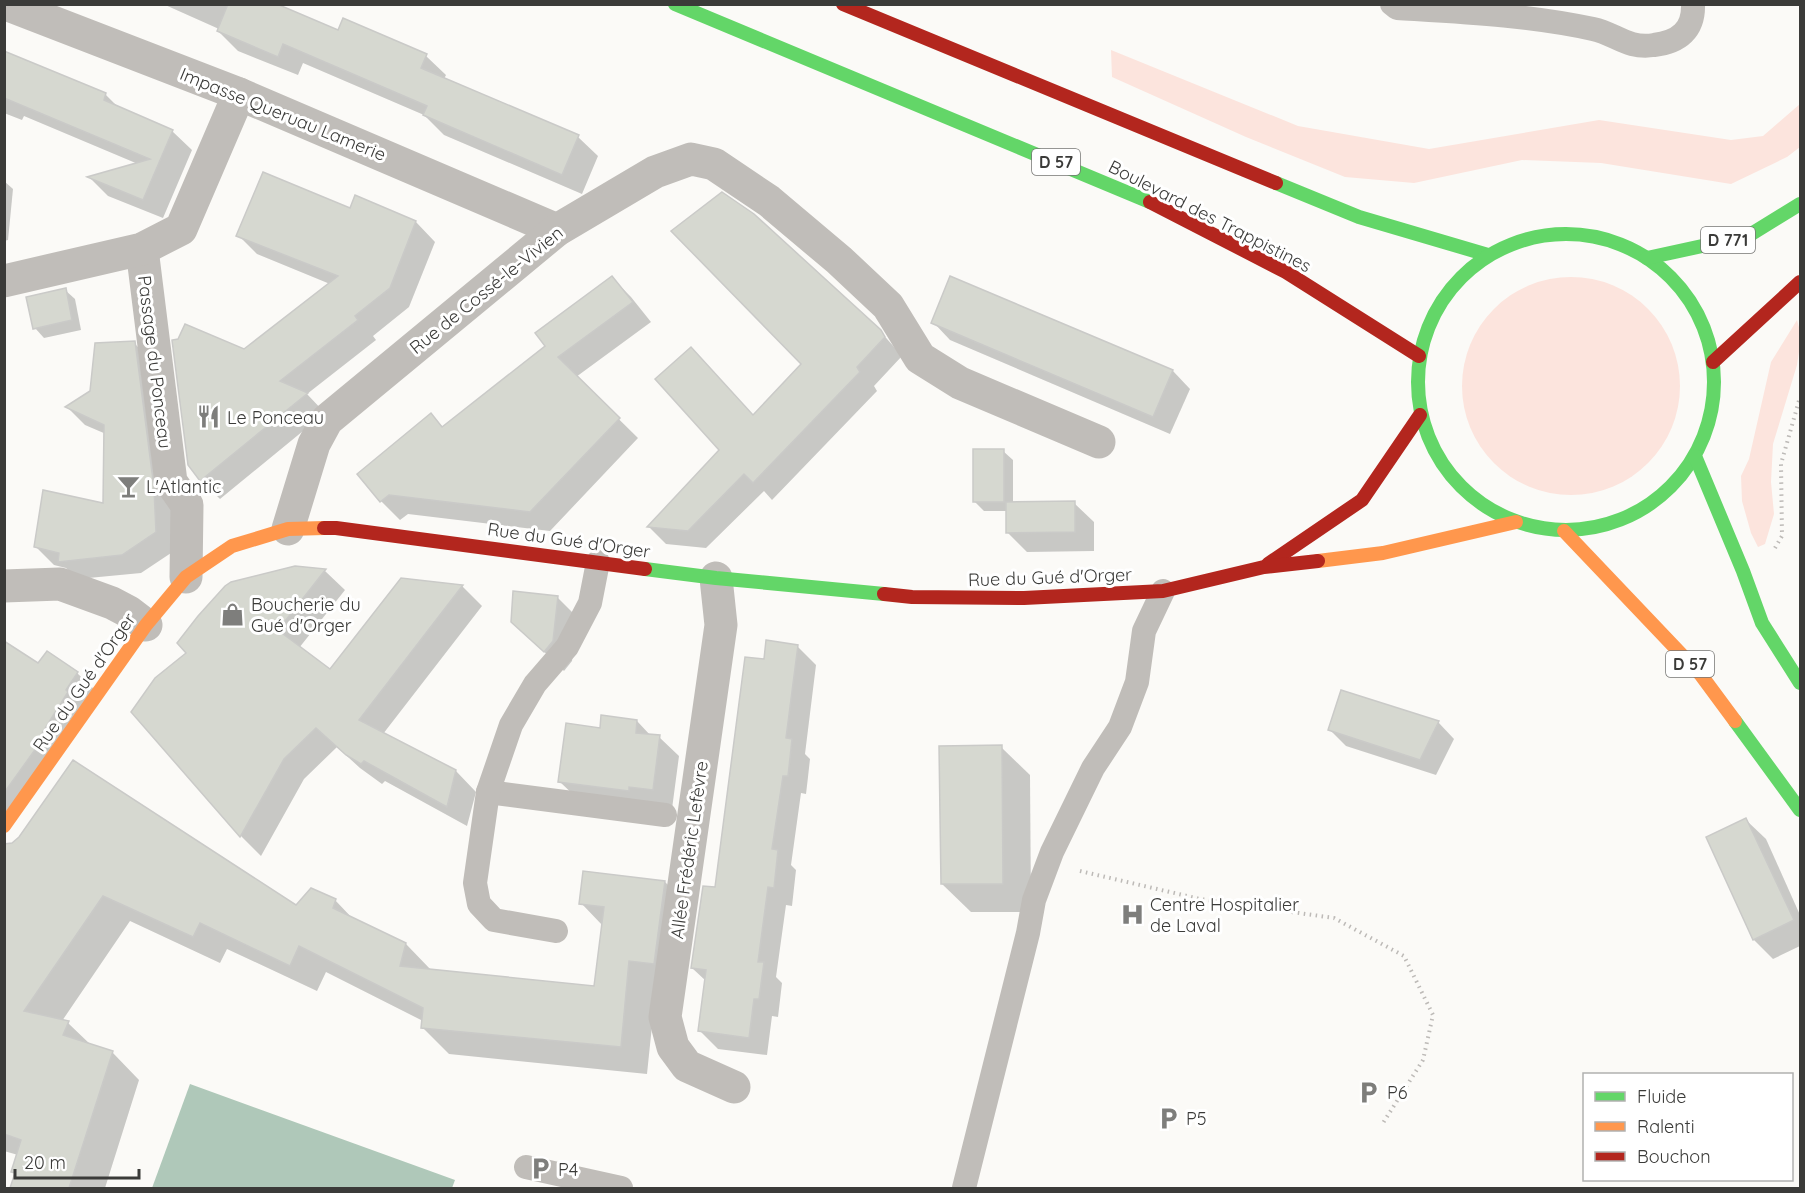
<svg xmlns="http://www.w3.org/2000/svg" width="1805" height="1193" font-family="Quicksand,sans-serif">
<rect width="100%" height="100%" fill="#fbfaf7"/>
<g fill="#fce4dd">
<path d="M1111 50 1298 126 1429 149 1599 120 1731 140 1763 136 1800 104V147L1787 157 1731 184 1601 163 1522 160 1414 183 1345 177 1246 137 1112 77Z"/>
<circle cx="1571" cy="386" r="109"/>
<path d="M1797 320 1800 331V345L1797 365 1773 444 1771 482 1774 514 1765 544 1758 547 1751 533 1742 501 1741 476 1749 459 1771 362Z"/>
</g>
<path fill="#afc8b9" d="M190 1084 455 1180 452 1188H152Z"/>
<g fill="#0003">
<path d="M163 4H273L339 32 426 56 446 75 444 79 578 137 598 156 582 194 444 135 424 115 303 63 298 75 238 51 218 31 219 29Z"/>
<path d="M4 52 106 95 119 108 172 131 192 150 163 218 108 196 90 178 138 164 24 116 22 120 4 113Z"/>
<path d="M4 181 13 189 8 240 4 241Z"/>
<path d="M355 197 416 222 435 242 409 307 373 336 376 340 307 394 325 413 220 499 201 480 244 351 330 284 257 254 238 235 350 210Z"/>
<path d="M612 278 631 297 651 322 576 377 638 438 550 531 408 514 400 520 381 501 359 474 431 415 444 428 547 346Z"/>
<path d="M951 278 1173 371 1190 389 1170 434 950 340 933 322Z"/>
<path d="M65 290 75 299 81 330 44 338 35 328Z"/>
<path d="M880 331 902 356 874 386 877 391 772 500 764 491 706 548 666 544 649 527 754 416Z"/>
<path d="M134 343 152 361 171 507 174 551 141 573 78 579 66 568 54 565 35 546 105 504 106 434 85 425 67 407 92 391Z"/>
<path d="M1003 451 1013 460V503H1074L1094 522V551L1027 552 1008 533V511H984L974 501Z"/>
<path d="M295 567 325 571 345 590 299 648 330 671 402 579 462 586 482 606 383 734 456 771 476 792 467 826 385 781 382 784 360 768 337 747 304 779 261 856 241 836 133 712Z"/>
<path d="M558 598 577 617 572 661 564 671 530 638Z"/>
<path d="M797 646 816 665 805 754 810 759 808 777 806 794 801 793 791 865 796 870 792 906 786 905 776 977 782 983 778 1017 772 1016 767 1055 718 1049 700 1031 706 981 692 968 717 889 765 661Z"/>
<path d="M48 653 77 673 96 691 4 831V662L38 665Z"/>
<path d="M637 721 651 736 659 737 679 756 672 809 580 801 560 782 601 729Z"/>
<path d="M1438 722 1454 739 1436 775 1346 746 1330 730Z"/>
<path d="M1001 747 1030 775 1031 912H971L942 884Z"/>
<path d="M90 773 297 907 335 900 354 920 406 944 432 971 595 987 603 926 581 903 665 882 692 909 656 987 647 1074 449 1054 422 1027 423 1021 326 972 317 991 227 949 220 963 130 921 62 1021 68 1023 91 1045 113 1053 139 1080 105 1188H12L16 1175 13 1172 18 1155 4 1151V897Z"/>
<path d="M1746 820 1766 839 1800 915V946L1773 959 1754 940 1708 838Z"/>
</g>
<g fill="#d6d8d0" stroke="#cacac8" stroke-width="1.5">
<path d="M228 4H277L338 30 343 18 427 54 421 68 579 135 562 175 423 115 427 106 283 44 278 57 217 31Z"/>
<path d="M4 51 106 93 104 100 173 130 143 200 87 177 150 159 4 98Z"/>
<path d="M263 172 350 208 355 195 416 221 390 288 355 316 358 320 280 381 308 393 200 481 188 465 172 340 178 339 185 324 244 349 338 276 236 236Z"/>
<path d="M722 192 754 214 881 330 885 337 857 367 860 372 753 483 744 474 688 531 647 527 719 450 655 379 691 347 753 415 801 364 671 231Z"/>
<path d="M612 276 633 302 558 357 620 418 530 512 389 495 380 502 357 474 431 413 442 427 545 346 535 333Z"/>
<path d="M950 276 1173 370 1153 417 931 323Z"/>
<path d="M66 288 72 320 33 329 26 297Z"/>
<path d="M135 341 154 488 156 532 122 555 58 562 59 553 34 547 43 490 103 503 104 425 65 407 90 391 95 343Z"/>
<rect x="973" y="449" width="31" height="53"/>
<path d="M1075 501V532L1006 533V502Z"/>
<path d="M295 566 326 569 278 630 330 669 401 578 463 585 359 720 456 770 447 807 364 761 361 764 346 755 316 728 284 759 240 837 131 712 155 678 186 653 177 643 198 616 225 586 231 582Z"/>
<path d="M513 591 558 596 553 641 544 652 511 622Z"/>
<path d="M766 640 798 645 786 738 792 739 790 758 788 776H783L772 849 778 850 774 888 768 887 758 962H764L759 999H754L749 1038 698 1031 706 970 691 968 703 886 715 887 745 657 764 659Z"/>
<path d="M4 641 38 663 47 651 78 672 66 690 68 692 39 738 42 740 4 793Z"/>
<path d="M1341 690 1439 721 1420 760 1328 730Z"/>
<path d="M601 715 637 720 636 733 660 735 653 790 629 787V791L558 782 566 723 600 728Z"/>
<path d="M1002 745 1003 884H941L939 746Z"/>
<path d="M73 760 296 905 311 888 336 899 333 908 406 943 400 966 594 986 604 907 579 904 583 871 665 881 654 964 629 961 621 1047 421 1028 423 1008 299 946 290 966 200 923 193 937 103 896 24 1011 69 1021 63 1035 113 1051 69 1188H10L15 1173 11 1172 21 1140 4 1134V844L12 843 19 837Z"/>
<path d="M1746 818 1794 920 1753 940 1706 837Z"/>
</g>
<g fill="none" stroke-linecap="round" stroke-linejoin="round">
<g stroke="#bdbab7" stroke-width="4" stroke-dasharray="1.5 4.5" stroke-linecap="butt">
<path d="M1775 548 1782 536 1781 464 1800 397"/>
<path d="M1080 871 1200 899 1334 918 1404 956 1433 1015 1423 1060 1383 1123"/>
</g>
<g stroke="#c0bdb9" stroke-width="24">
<path d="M1392 4 1397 8C1462 12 1529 15 1593 29 1616 34 1627 49 1654 45 1679 42 1694 30 1693 4"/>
<path d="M488 792 665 815"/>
<path d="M556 931 494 920 479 904 475 883 488 792 511 725 535 684 567 647 590 603 598 562"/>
<path d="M526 1167 621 1188"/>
<path d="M964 1188 1028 933 1034 900 1052 852 1093 768 1120 727 1137 682 1144 631 1163 591"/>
</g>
<g stroke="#c0bdb9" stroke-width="33">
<path d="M6 4 239 94 557 230"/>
<path d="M142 249 171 482 187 505 186 577"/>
<path d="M4 281 142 249 181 229 239 94"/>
<path d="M288 529 314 444 327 420 557 230 655 172 691 159 714 164 769 201 839 260 888 306 920 358 960 383 1099 442"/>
<path d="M716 578 721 625 665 1017 673 1047 687 1066 734 1087"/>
<path d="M4 586 60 584 112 603 129 612 146 625"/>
</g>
<g stroke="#63d668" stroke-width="14">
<path d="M675 4 1150 202"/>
<path d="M1276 183 1359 217 1488 255"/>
<circle cx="1566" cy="382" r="148"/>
<path d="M1647 258 1748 236 1800 204"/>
<path d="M1695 456 1743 571 1762 623 1800 683"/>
<path d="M645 569 716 578 884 594"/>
<path d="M1735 721 1800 810"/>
</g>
<g stroke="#ff974d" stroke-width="14">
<path d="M1564 531 1701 675 1735 721"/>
<path d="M1318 561 1383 553 1516 522"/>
<path d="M4 826 146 625 186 577 232 546 288 529 324 528"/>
</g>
<g stroke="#b3261e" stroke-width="14">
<path d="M843 4 1276 183"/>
<path d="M1150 202 1286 272 1419 356"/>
<path d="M1713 362 1800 282"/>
<path d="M324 528H336L645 569"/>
<path d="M1268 564 1362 500 1420 415"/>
<path d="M884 594 912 597 1024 598 1163 591 1264 567 1318 561"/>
</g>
</g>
<defs>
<symbol id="restaurant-bare" viewBox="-9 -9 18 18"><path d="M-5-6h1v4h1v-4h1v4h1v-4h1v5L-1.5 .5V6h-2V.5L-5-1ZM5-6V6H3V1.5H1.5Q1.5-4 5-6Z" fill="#7e7e7c" stroke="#fff" stroke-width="2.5" paint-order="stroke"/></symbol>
<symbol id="bar-bare" viewBox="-9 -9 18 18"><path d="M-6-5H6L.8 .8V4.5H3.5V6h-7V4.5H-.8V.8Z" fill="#7e7e7c" stroke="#fff" stroke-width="2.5" paint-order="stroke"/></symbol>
<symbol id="shop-bare" viewBox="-9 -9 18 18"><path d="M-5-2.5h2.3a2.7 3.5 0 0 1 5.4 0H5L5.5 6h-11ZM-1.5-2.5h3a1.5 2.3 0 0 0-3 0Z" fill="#7e7e7c" stroke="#fff" stroke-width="2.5" paint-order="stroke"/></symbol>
<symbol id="hospital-bare" viewBox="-9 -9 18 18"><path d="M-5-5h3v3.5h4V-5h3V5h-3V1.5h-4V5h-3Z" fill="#7e7e7c" stroke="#fff" stroke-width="2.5" paint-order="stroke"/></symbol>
<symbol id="parking-bare" viewBox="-9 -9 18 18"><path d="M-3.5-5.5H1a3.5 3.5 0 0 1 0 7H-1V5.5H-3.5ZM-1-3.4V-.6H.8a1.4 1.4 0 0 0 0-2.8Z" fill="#7e7e7c" stroke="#fff" stroke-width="2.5" paint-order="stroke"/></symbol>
</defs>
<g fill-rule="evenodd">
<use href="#restaurant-bare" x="192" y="400" width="33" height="33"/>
<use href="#bar-bare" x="112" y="470" width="33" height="33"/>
<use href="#shop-bare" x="216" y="598" width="33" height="33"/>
<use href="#hospital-bare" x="1116" y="898" width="33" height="33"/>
<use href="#parking-bare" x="1352" y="1076" width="33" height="33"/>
<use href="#parking-bare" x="1152" y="1102" width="33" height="33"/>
<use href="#parking-bare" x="524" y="1152" width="33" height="33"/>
</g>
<g text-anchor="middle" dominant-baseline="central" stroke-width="6" stroke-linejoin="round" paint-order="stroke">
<g fill="#fff" stroke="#767674" stroke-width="1.5">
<rect x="1032" y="149" width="48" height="26" rx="4.5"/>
<rect x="1701" y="227" width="54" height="26" rx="4.5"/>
<rect x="1666" y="651" width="48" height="26" rx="4.5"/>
</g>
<g font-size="16" font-weight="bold" fill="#3b3b39">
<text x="1056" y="162">D 57</text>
<text x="1728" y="240">D 771</text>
<text x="1690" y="664">D 57</text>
</g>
<g font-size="18" fill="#3b3b39" stroke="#fff">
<text transform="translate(283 114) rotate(22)">Impasse Queruau Lamerie</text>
<text transform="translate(1210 216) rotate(27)">Boulevard des Trappistines</text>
<text transform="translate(486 290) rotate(-39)">Rue de Cossé-le-Vivien</text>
<text transform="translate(155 362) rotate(83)">Passage du Ponceau</text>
<text transform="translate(569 540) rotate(8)">Rue du Gué d'Orger</text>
<text transform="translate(1050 577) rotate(-2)">Rue du Gué d'Orger</text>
<text transform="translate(84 682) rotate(-55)">Rue du Gué d'Orger</text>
<text transform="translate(689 850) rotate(-82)">Allée Frédéric Lefèvre</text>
</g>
<g font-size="18" fill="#3b3b39" stroke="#fff" text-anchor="start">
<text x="227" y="417">Le Ponceau</text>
<text x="146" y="486">L'Atlantic</text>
<text x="251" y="604">Boucherie du<tspan x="251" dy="21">Gué d'Orger</tspan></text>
<text x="1150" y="904">Centre Hospitalier<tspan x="1150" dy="21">de Laval</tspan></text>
<text x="1387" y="1092">P6</text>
<text x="1186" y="1118">P5</text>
<text x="558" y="1169">P4</text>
</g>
</g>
<rect width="1805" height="1193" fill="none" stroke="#3b3b39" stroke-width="12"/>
<rect x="1583" y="1073" width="210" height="108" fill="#ffffff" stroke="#b1b1b0" stroke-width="1.5"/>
<rect x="1595" y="1092" width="30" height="9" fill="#63d668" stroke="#b1b1b0" stroke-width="1.5"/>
<text x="1637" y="1103" font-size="18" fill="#3b3b39">Fluide</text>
<rect x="1595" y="1122" width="30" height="9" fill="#ff974d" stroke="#b1b1b0" stroke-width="1.5"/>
<text x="1637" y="1133" font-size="18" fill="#3b3b39">Ralenti</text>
<rect x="1595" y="1152" width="30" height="9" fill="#b3261e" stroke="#b1b1b0" stroke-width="1.5"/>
<text x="1637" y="1163" font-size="18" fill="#3b3b39">Bouchon</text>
<path d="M15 1169v9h124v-9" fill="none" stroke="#3b3b39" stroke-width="3"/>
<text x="24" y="1169" font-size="18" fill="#3b3b39" stroke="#ffffff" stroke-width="4.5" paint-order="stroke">20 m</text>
</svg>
